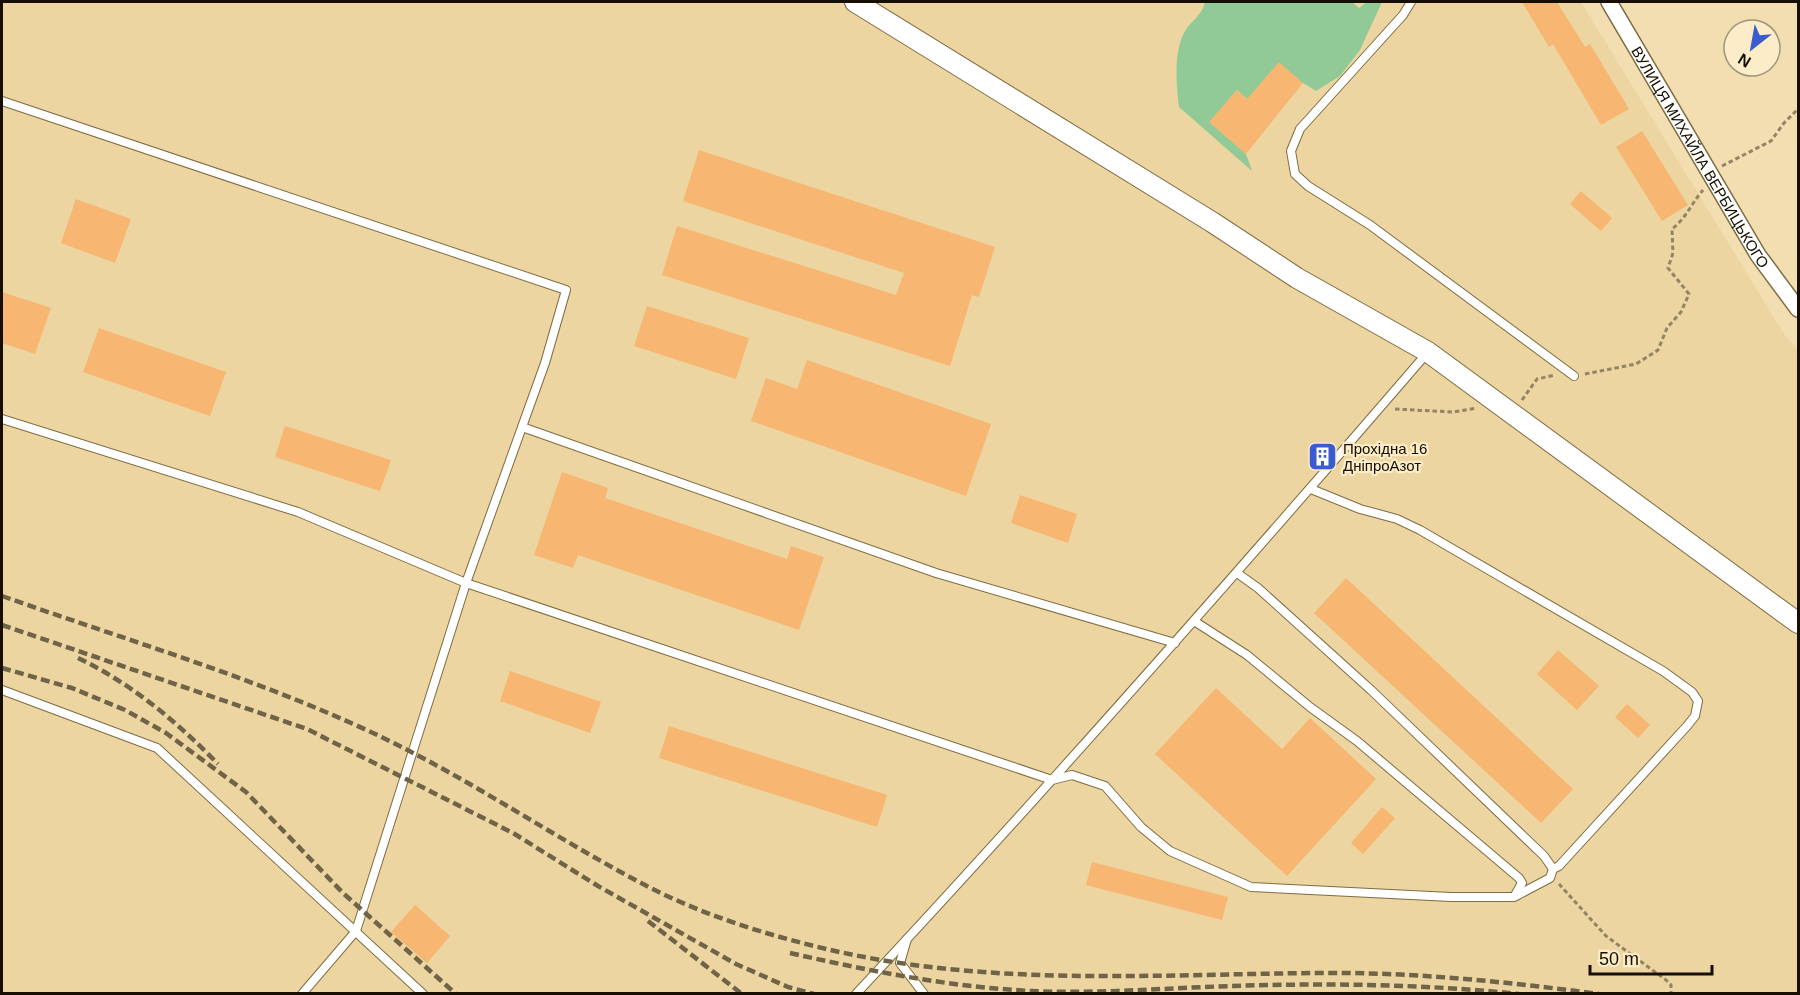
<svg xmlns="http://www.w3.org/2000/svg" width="1800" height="995" font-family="Arial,sans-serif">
<rect width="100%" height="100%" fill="#f2deb0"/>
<path fill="#ecd5a0" d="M2 2H1581L1784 334 1798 350V993L2 994Z"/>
<path fill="#91ca97" d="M1205 2H1352L1359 8 1367 2H1382L1360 50 1340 76 1316 91 1303 83 1247 99 1237 90 1210 122 1246 154 1252 171 1179 107C1176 84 1173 48 1187 28 1195 18 1202 14 1205 2Z"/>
<g fill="#f7b671">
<path d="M1522 2H1557L1585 47 1590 44 1629 109 1601 125 1553 44 1549 47Z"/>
<path d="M1279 62 1303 83 1246 154 1209 122 1237 90 1247 99Z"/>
<path d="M1642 131 1688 205 1662 221 1616 147Z"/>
<path d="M699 150 995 247 979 297 972 295 950 366 662 275 677 226 896 295 904 273 683 201Z"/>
<path d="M1581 191 1612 218 1601 231 1570 204Z"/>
<path d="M76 199 131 219 115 263 61 243Z"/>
<path d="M2 292 51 308 35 354 2 343Z"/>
<path d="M647 306 749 338 736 379 634 346Z"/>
<path d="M99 328 226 372 210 416 83 372Z"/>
<path d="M807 360 991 424 966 496 751 421 766 378 797 389Z"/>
<path d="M285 426 391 460 380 491 275 457Z"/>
<path d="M562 472 608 488 605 498 787 559 791 546 824 557 799 630 578 555 573 568 534 555Z"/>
<path d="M1020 495 1077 514 1068 543 1011 523Z"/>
<path d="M1346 578 1573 789 1541 823 1314 613Z"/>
<path d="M1558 650 1599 686 1577 710 1537 674Z"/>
<path d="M510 671 601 702 590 733 500 701Z"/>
<path d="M1216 688 1282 749 1310 718 1376 779 1287 876 1155 754Z"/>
<path d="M1627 704 1650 725 1638 738 1615 717Z"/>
<path d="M669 726 887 795 877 827 659 758Z"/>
<path d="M1382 807 1395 818 1363 854 1351 843Z"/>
<path d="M1092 862 1228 897 1222 920 1086 885Z"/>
<path d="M415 905 450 936 427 963 391 932Z"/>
</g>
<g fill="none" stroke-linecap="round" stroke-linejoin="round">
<defs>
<g id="service">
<path d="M1411 2 1403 15 1300 129 1291 151 1295 174 1308 186 1370 225 1574 376"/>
<path d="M2 101 566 290 545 363 466 583 356 931 302 994"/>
<path d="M2 419 298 512 466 583 1052 780 1072 775 1105 786 1141 827 1170 851 1251 887 1451 897H1514L1522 883 1519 878 1357 741 1310 707 1247 655 1194 621"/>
<path d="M522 427 936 573 1175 643"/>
<path d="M1311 489 1360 509 1397 519 1420 530 1663 671 1692 692 1698 701 1695 716 1687 726 1559 866 1553 869"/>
<path d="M1237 573 1258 588 1371 690 1544 856 1553 869 1550 878 1516 896"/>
<path d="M2 690 157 748 423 994"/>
<path d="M907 939 900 963 924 994"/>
<path d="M856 994C1052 784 1241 569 1428 352"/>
</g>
<g id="minor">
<path id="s1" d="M1609 2 1758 255 1798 309"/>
</g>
<path id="tertiary" d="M855 2 1212 222 1297 278 1428 352 1798 623"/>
</defs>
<use href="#service" stroke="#7e6c42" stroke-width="10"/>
<use href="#minor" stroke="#7e6c42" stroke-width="18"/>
<use href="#tertiary" stroke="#7e6c42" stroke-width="22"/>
<g stroke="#928464" stroke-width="3" stroke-dasharray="4.5 3" stroke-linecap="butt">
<path d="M1722 166 1771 141 1784 123 1798 109"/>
<path d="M1585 374 1636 364 1658 350 1667 328 1681 312 1689 294 1668 268 1673 253 1672 229C1687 217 1691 204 1703 190"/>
<path d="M1522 400 1537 379 1555 375"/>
<path d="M1395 409 1453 412 1477 408"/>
<path d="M1559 884 1606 936 1666 980 1671 985V994"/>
</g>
<use href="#service" stroke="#fff" stroke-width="8"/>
<use href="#minor" stroke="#fff" stroke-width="15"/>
<use href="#tertiary" stroke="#fff" stroke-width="20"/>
<g stroke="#6f6348" stroke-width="4.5" stroke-dasharray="9 4.5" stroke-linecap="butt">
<path d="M2 596C126 640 253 677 373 733 467 777 553 837 645 885 704 916 770 936 835 951 996 987 1158 974 1322 973 1414 972 1508 982 1599 994"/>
<path d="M2 625 307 729 513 833 598 886 736 964 788 987 814 994"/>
<path d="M78 658C132 684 176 721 218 764"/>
<path d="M2 668 72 688 125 710 166 733 246 792 343 893 456 994"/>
<path d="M648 921 742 994"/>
<path d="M790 953C870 971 949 987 1032 991 1099 994 1165 988 1232 986 1327 983 1424 984 1519 994"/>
</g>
</g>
<defs>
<symbol id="building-square" viewBox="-11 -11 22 22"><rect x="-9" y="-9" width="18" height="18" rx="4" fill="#3a5cce" stroke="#fcecc7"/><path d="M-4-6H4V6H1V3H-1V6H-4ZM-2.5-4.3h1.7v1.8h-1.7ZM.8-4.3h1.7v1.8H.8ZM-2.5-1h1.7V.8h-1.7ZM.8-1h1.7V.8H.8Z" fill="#fff"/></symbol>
</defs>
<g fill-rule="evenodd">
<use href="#building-square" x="1306" y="440" width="33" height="33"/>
</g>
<g text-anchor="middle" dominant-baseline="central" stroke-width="4.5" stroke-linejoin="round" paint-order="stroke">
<g font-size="15" fill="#160f01" stroke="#fcecc7">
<text stroke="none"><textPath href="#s1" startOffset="180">ВУЛИЦЯ МИХАЙЛА ВЕРБИЦЬКОГО</textPath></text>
</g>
<g font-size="15" fill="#160f01" stroke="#fcecc7" text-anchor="start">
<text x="1343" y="448">Прохідна 16<tspan x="1343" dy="17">ДніпроАзот</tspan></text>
</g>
</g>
<rect width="1800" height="995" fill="none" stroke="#160f01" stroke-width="6"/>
<g transform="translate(1752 48) rotate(211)"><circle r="28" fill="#fcecc7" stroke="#a09478" stroke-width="1.5"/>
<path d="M0-4.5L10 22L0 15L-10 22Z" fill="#3a5cce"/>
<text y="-9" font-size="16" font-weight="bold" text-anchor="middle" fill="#160f01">N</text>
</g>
<path d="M1590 965v9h122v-9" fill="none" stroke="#160f01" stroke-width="3"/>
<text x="1599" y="965" font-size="18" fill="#160f01" stroke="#fcecc7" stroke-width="4.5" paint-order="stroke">50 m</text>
</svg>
